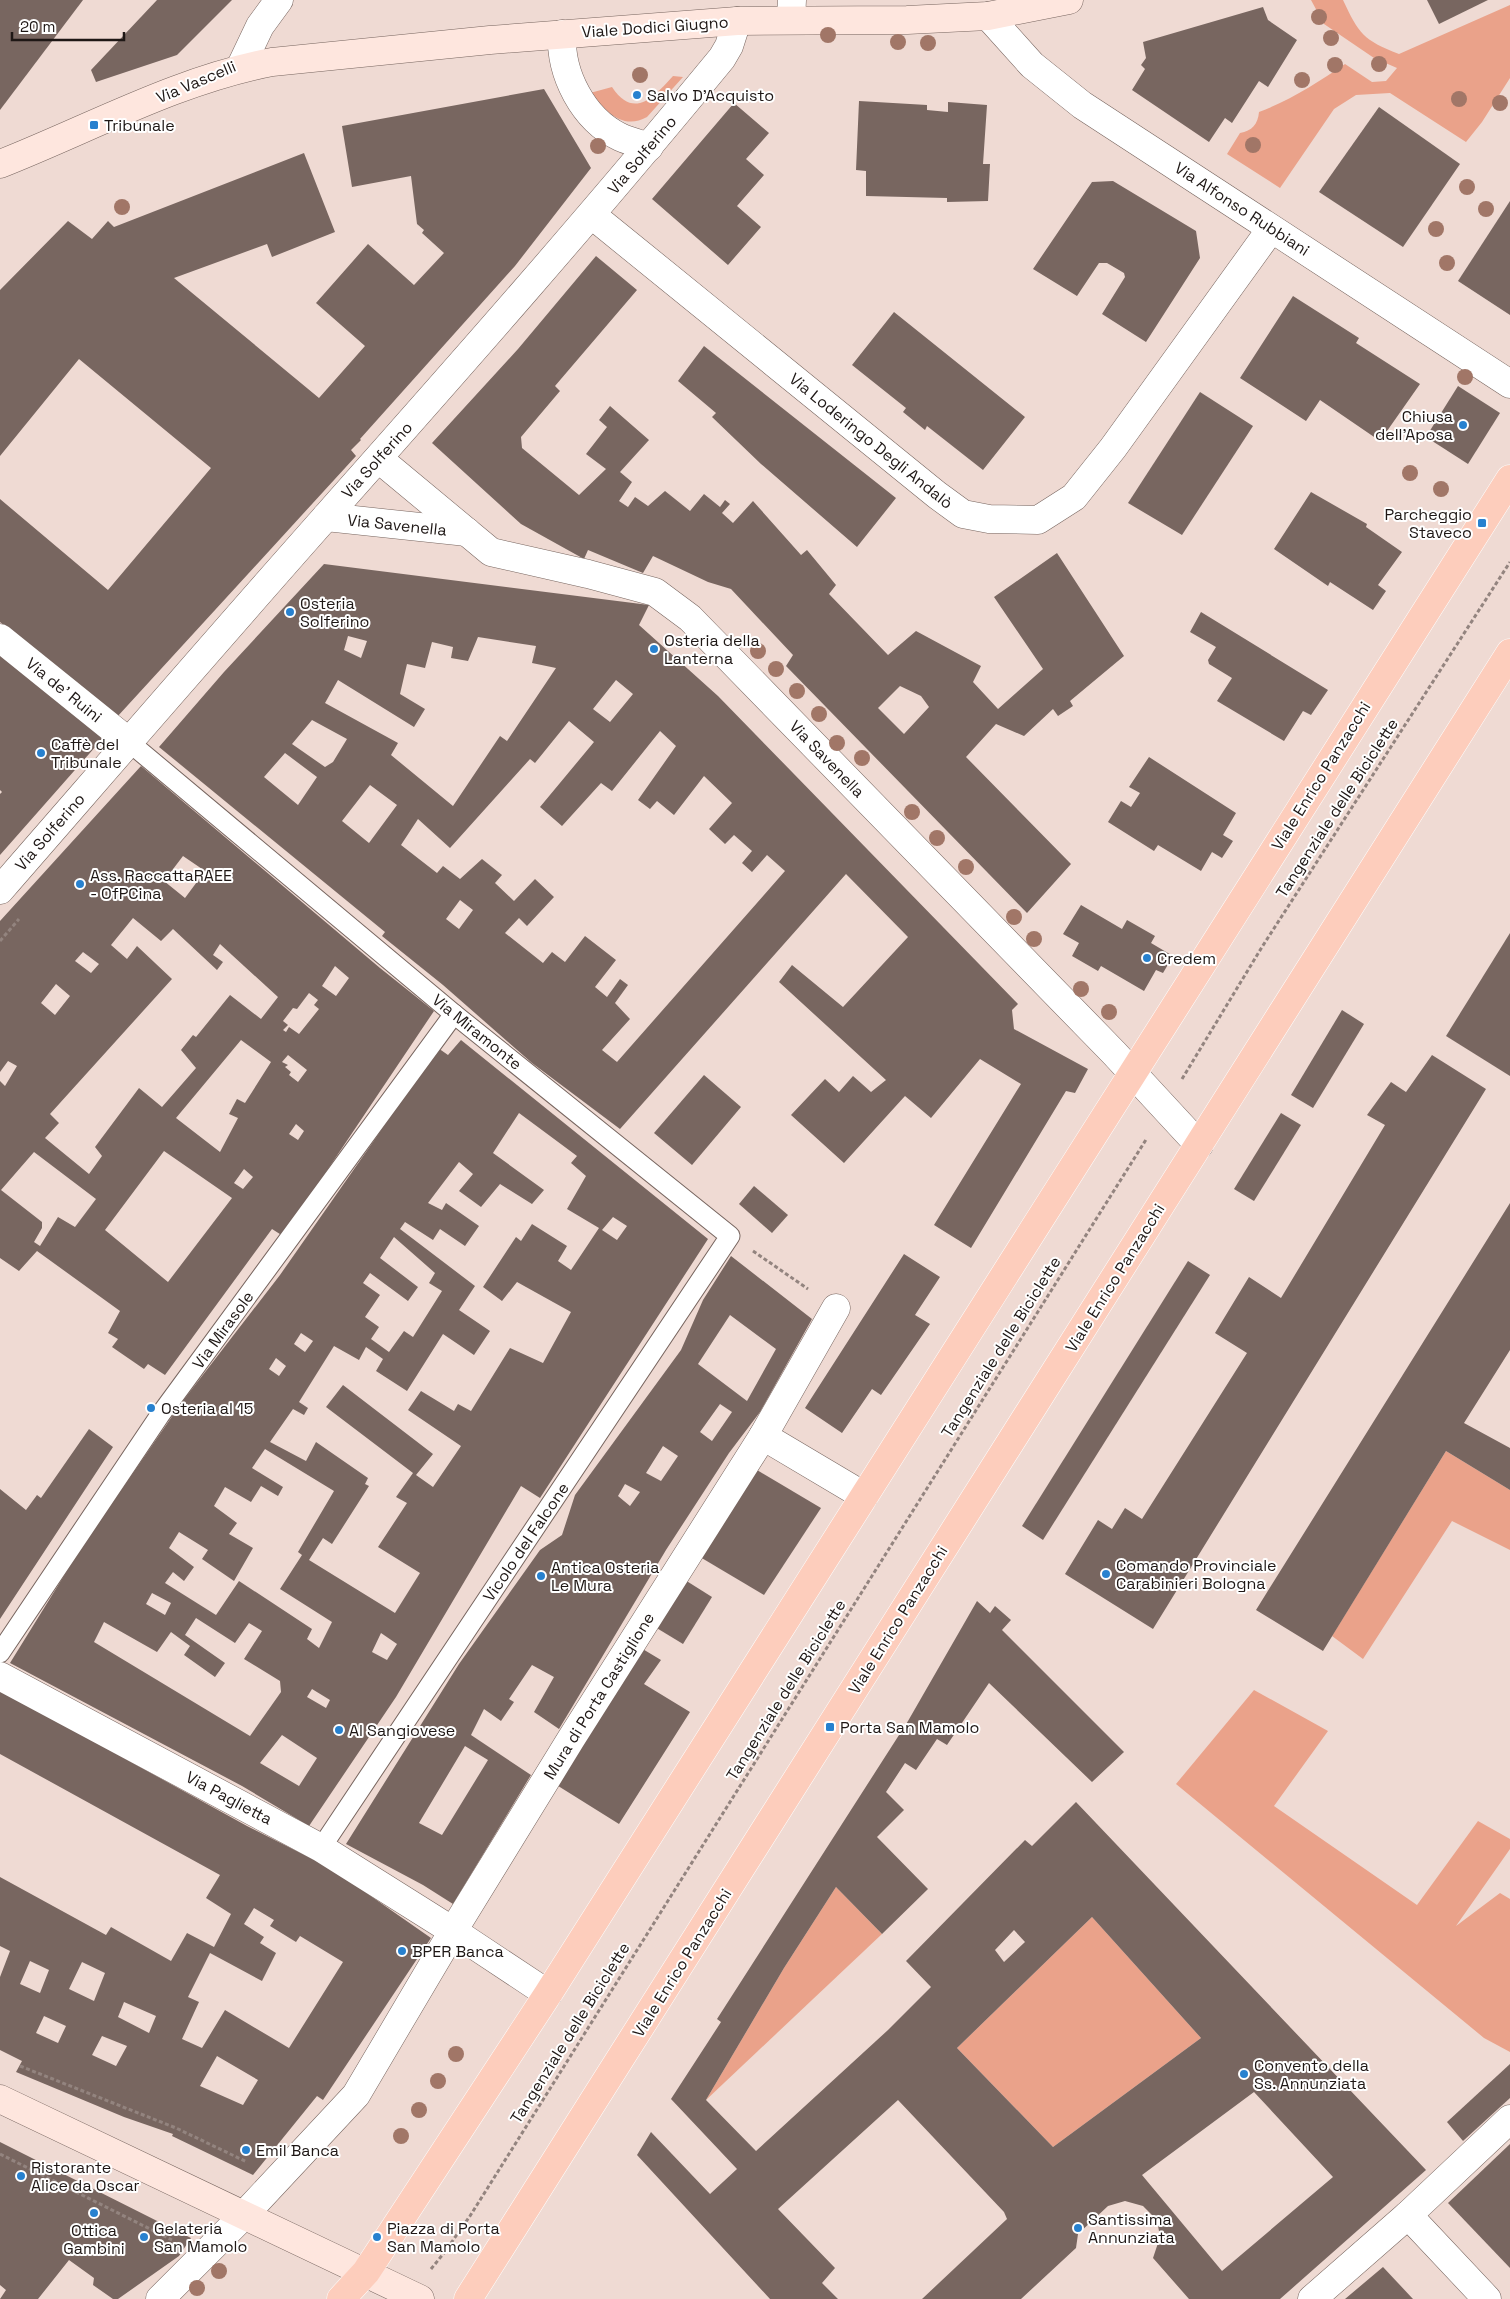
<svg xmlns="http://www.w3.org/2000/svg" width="1510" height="2299" font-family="'Space Grotesk',sans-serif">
<rect width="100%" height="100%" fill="#efdad3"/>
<g fill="#eaa28a">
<path d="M1311 0H1343C1359 34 1363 40 1399 54L1510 5V78L1482 122 1466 142 1390 93 1356 95 1334 109 1280 188 1227 154 1240 133C1252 131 1258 124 1259 112 1291 100 1317 83 1345 64L1372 82 1386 81 1397 68 1374 58 1324 24Z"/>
<path d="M673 76 683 77 647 117C622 131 605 110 590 93L612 87C634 120 654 97 673 76Z"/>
<path d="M1446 1451 1510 1490V1550L1452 1521 1363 1659 1332 1636Z"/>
<path d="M1254 1690 1328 1731 1274 1806 1417 1905 1478 1821 1510 1839V1849L1456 1926 1500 1893 1510 1899V2052L1484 2038 1176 1784Z"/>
<path d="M836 1887 882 1934 706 2100 784 1968Z"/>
<path d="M1092 1917 1201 2038 1053 2147 957 2048Z"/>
</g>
<g fill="#786660" fill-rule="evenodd">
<path d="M0 0H83L0 110Z"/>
<path d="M157 0H232L177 55 96 82 91 70Z"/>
<path d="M1427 0H1488L1439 24Z"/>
<path d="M1263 7 1268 20 1297 40 1268 87 1259 81 1232 123 1225 118 1209 142 1132 90 1145 69 1141 65 1146 58 1143 42Z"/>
<path d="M544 89 591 168 515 266 360 439 361 440 351 450 356 456 117 717 0 622V499L108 590 211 468 79 359 0 456V290L68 221 92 239 108 221 114 227 304 153 335 232 272 257 267 244 174 278 319 398 365 346 316 303 368 244 414 285 444 253 422 233 424 230 417 224 411 176 352 187 342 126Z"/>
<path d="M859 101 927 105V110L948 112V102L987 105 983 164H990L988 201 947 202V198L866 196V171L856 170Z"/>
<path d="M734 103 769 133 746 159 764 175 737 206 761 227 728 265 652 199Z"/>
<path d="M1379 107 1460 164 1403 247 1319 192Z"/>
<path d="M1113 181 1196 231 1200 258 1146 342 1102 314 1125 277 1124 273 1107 263H1099L1077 296 1033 269 1092 182Z"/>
<path d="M1510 201V315L1458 281Z"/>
<path d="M596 256 637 290 555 386 560 391 521 437 522 448 579 495 606 469 586 454 607 427 599 420 610 406 649 440 620 472 632 482 619 501 628 507 635 497 648 506 665 491 690 511 704 494 720 507 725 500 730 504 722 513 733 523 753 501 801 555 807 550 836 585 829 594 888 655 916 631 981 666 973 682 998 709 1043 669 994 597 1057 553 1124 656 1070 701 1073 706 1058 716 1053 709 1024 736 996 724 966 757 1071 864 1027 913 786 666 793 655 731 589 708 582 653 556 643 573 588 550 584 559 521 524 432 443 518 349ZM900 686 921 696 929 707 904 734 878 708Z"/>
<path d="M1293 296 1359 338 1356 343 1420 384 1380 441 1320 400 1306 421 1240 378Z"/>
<path d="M894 312 1025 417 983 470 927 426 925 430 903 412 906 408 852 365Z"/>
<path d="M704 346 896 498 857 547 761 464 712 417 716 413 678 381Z"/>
<path d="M1458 386 1500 413 1468 464 1426 437Z"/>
<path d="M1200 392 1253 426 1182 535 1128 503Z"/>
<path d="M1311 492 1367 524 1366 527 1402 552 1378 585 1386 591 1373 610 1330 582 1328 586 1274 549Z"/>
<path d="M324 564 649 605 639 625 718 696 1018 1004 1012 1010 1014 1029 1088 1069 1075 1093 1066 1091 971 1248 934 1225 1021 1084 980 1059 931 1118 905 1096 844 1163 791 1115 825 1079 839 1092 853 1076 871 1092 886 1080 779 982 792 965 843 1007 908 937 846 874 620 1129 532 1063 443 985 382 936 385 932 159 747 224 672ZM348 636 367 641 361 658 344 650ZM478 637 536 646 532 663 556 668 507 741 500 736 453 806 391 755 398 743 325 703 338 680 414 727 425 709 400 694 407 664 425 668 432 642 453 647 451 658 468 661ZM616 680 633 694 610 722 593 709ZM312 720 347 739 333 762 325 767 292 744ZM569 721 594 742 540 807 562 826 601 783 612 791 660 731 676 746 638 800 650 809 657 801 674 815 704 776 732 803 709 829 725 844 734 835 752 851 742 863 752 872 767 855 785 871 617 1062 602 1050 630 1019 615 1003 628 985 620 979 607 997 595 987 616 960 585 936 565 962 552 952 543 963 505 933 519 918 527 926 554 897 535 879 514 901 495 883 502 875 482 859 460 879 443 866 437 873 401 845 418 819 450 848 530 759 535 763ZM285 753 317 777 298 805 264 777ZM370 785 397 805 369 843 342 821ZM460 900 473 910 459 929 446 919Z"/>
<path d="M1201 612 1328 690 1311 715 1303 711 1284 741 1217 701 1232 678 1209 664 1208 660 1216 647 1190 632Z"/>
<path d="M0 651 104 737 0 855V794L2 792 0 790Z"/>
<path d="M1149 757 1236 813 1223 835 1233 841 1222 858 1212 852 1201 871 1158 845 1154 851 1108 822 1121 801 1131 807 1140 793 1129 787Z"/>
<path d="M141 766 380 968 434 1011 283 1236 272 1229 165 1375 148 1364 144 1369 112 1347 118 1339 108 1333 120 1311 37 1251 19 1271 0 1258V1081L5 1086 17 1066 8 1061 0 1072V921ZM183 856 205 871 185 898 164 881ZM133 918 161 941 173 929 217 970 223 962 213 955 220 944 278 997 261 1019 230 995 196 1037 193 1035 181 1050 196 1068 162 1107 139 1088 95 1147 102 1156 89 1174 45 1138 59 1123 50 1114 172 979 137 946 127 959 111 945ZM83 952 99 964 91 973 75 961ZM335 966 349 978 336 996 322 986ZM56 984 70 996 55 1015 41 1003ZM309 993 318 1000 314 1005 319 1009 299 1034 289 1027 286 1032 283 1030 288 1025 283 1021 293 1008 297 1009ZM241 1040 271 1062 245 1103 237 1099 229 1114 238 1118 220 1152 176 1118ZM288 1055 307 1070 298 1082 289 1075 291 1072 285 1067 288 1065 282 1062ZM296 1124 304 1131 298 1140 289 1134ZM164 1151 232 1198 168 1282 105 1230ZM34 1152 96 1199 75 1227 58 1217 40 1246 34 1242 42 1228V1222L1 1190ZM244 1169 253 1177 243 1189 234 1183Z"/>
<path d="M1081 905 1122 929 1127 920 1155 936 1151 943 1173 956 1163 973 1156 970 1144 991 1101 966 1098 971 1072 956 1079 943 1063 934Z"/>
<path d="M1510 933V1076L1446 1036Z"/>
<path d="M1342 1010 1364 1024 1313 1108 1291 1095Z"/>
<path d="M461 1040 708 1239 540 1498 521 1486 396 1697 309 1826 242 1786 10 1663 80 1550 182 1402 280 1275 380 1132 397 1101 438 1048 448 1055ZM519 1113 577 1156 571 1163 586 1176 567 1209 599 1228 571 1270 558 1261 567 1246 532 1224 521 1241 516 1237 483 1287 502 1301 517 1282 571 1312 543 1363 510 1348 471 1411 458 1404 454 1411 421 1391 408 1410 461 1446 433 1487 416 1475 433 1454 343 1385 326 1407 413 1473 396 1497 407 1503 378 1547 420 1573 395 1613 309 1560 323 1538 332 1544 369 1486 365 1484 368 1478 316 1442 306 1461 270 1442 293 1409 304 1415 308 1408 299 1402 334 1346 359 1360 366 1347 383 1359 376 1371 407 1391 443 1334 474 1355 490 1331 459 1310 475 1286 400 1229 405 1222 433 1240 440 1229 465 1246 479 1226 446 1203 442 1210 428 1203 459 1162 473 1174 459 1191 481 1207 500 1184 532 1204 544 1190 493 1153ZM613 1217 627 1226 617 1240 602 1230ZM394 1237 435 1273 429 1283 442 1291 413 1337 404 1331 389 1352 371 1339 379 1327 365 1317 380 1295 363 1283 370 1273 408 1301 418 1287 380 1258ZM301 1333 313 1341 305 1352 294 1344ZM276 1358 286 1366 279 1376 269 1369ZM265 1449 334 1491 298 1552 302 1555 280 1589 332 1622 319 1648 307 1639 312 1629 239 1581 216 1615 165 1583 173 1572 184 1581 194 1567 169 1548 179 1532 208 1550 202 1559 234 1581 253 1548 229 1534 237 1523 214 1506 225 1487 251 1502 261 1486 278 1496 283 1487 252 1468ZM152 1593 171 1603 165 1615 146 1604ZM196 1618 235 1643 249 1623 262 1631 244 1659 280 1681 281 1692 250 1736 94 1642 104 1622 157 1652 171 1632 190 1646 184 1655 215 1677 225 1663 185 1635ZM381 1633 397 1644 387 1660 372 1652ZM312 1689 330 1700 326 1708 307 1697ZM282 1735 317 1758 299 1786 260 1763Z"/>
<path d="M1432 1055 1486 1089 1153 1629 1065 1574 1098 1520 1112 1529 1125 1508 1142 1519 1247 1353 1215 1333 1249 1277 1281 1298 1385 1125 1367 1115 1391 1082 1406 1092Z"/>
<path d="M704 1075 741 1107 692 1165 654 1133Z"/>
<path d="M1281 1113 1301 1125 1254 1201 1234 1189Z"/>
<path d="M754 1186 788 1215 772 1233 739 1204Z"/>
<path d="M1510 1203V1350L1464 1423 1510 1448V1490L1446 1451 1323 1651 1256 1610Z"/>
<path d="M904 1254 940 1277 915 1315 930 1324 881 1395 872 1389 842 1433 805 1408Z"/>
<path d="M731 1256 812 1319 760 1412 729 1453 666 1550 559 1729 534 1712 554 1677 532 1665 509 1699 514 1702 501 1721 484 1709 471 1735 531 1775 453 1904 423 1885 346 1844 459 1664 540 1550 562 1535 575 1495 681 1350 703 1300ZM730 1315 776 1349 747 1401 698 1364ZM720 1404 732 1412 712 1441 700 1432ZM663 1446 678 1456 661 1481 646 1473ZM625 1484 640 1492 630 1506 618 1496ZM465 1746 488 1760 442 1835 419 1823Z"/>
<path d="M1188 1261 1210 1275 1043 1540 1022 1526Z"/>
<path d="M89 1429 113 1447 0 1619V1489L26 1510 37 1495 41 1498Z"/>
<path d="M757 1470 821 1508 764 1595 700 1557Z"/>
<path d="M685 1580 712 1597 683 1644 655 1627Z"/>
<path d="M977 1601 990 1613 995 1606 1011 1620 1002 1630 1124 1752 1092 1782 989 1683 947 1745 937 1739 916 1770 905 1763 886 1792 904 1810 877 1837 928 1889 882 1934 836 1887 784 1968 706 2100 756 2151 888 2030 931 1987 906 1961 1025 1840 1032 1846 1076 1802 1426 2170 1280 2299H1189L1153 2258 1160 2237 1157 2220 1143 2206 1125 2201 1108 2206 1078 2234 1076 2248 1021 2299H922L1007 2219 1004 2212 898 2100 778 2209 835 2268 822 2283 838 2299H770L637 2155 651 2132 710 2194 737 2169 671 2099 721 2022 717 2019 908 1721ZM1092 1917 1201 2038 1053 2147 957 2048ZM1014 1930 1025 1942 1004 1962 995 1950ZM1254 2092 1333 2177 1222 2271 1142 2175Z"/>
<path d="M641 1648 661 1660 644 1684 690 1712 619 1824 555 1784Z"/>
<path d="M0 1690 247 1826 332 1869 431 1938 323 2100 317 2096 253 2175 172 2136 173 2134 124 2117 16 2072 22 2061 0 2050V1977L10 1951 0 1946V1877L106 1935 111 1927 171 1961 187 1933 214 1947 231 1914 206 1898 220 1875 0 1754ZM254 1908 274 1920 270 1926 296 1942 300 1936 343 1962 289 2048 225 2010 202 2048 182 2039 199 2002 188 1997 210 1953 262 1981 276 1953 260 1943 264 1937 244 1924ZM30 1961 49 1970 40 1993 20 1984ZM82 1962 105 1973 94 2001 69 1989ZM124 2002 156 2016 149 2033 118 2017ZM44 2016 66 2026 58 2043 36 2033ZM102 2036 127 2046 116 2066 92 2055ZM217 2056 258 2080 243 2105 200 2086Z"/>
<path d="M1510 2064V2098L1463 2141 1447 2122Z"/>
<path d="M0 2142 191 2238 179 2256 118 2299H113L93 2285 94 2278 69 2260 38 2299H0L6 2290 0 2285Z"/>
<path d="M1510 2144V2268L1448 2203Z"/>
<path d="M1383 2267 1413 2299H1345Z"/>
</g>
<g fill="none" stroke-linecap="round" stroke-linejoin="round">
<defs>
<g id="lane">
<path d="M129 742 454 1014 730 1236 321 1848"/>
<path d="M0 1653 160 1415 454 1014"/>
</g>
<g id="street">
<path d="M988 16 1032 65 1082 105 1510 384"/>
<path d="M791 19 792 0"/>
<path d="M562 34C560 74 583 119 620 137 629 141 640 144 649 147"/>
<path d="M240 68 260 26 279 0"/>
<path d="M592 215 937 495 963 514 989 519 1038 520 1074 497 1113 448 1271 229"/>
<path d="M379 459 491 552 588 574 655 592 690 618 1114 1053 1199 1145"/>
<path d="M326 517 467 532"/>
<path d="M0 638 129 742"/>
<path d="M0 890C108 766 215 642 324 519 459 367 593 215 722 58L729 46 737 21"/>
<path d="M763 1436 836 1308"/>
<path d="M0 1676 321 1848 453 1931 571 1739 763 1436 864 1496"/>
<path d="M1408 2215 1487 2299"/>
<path d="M160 2299 244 2215 356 2095 453 1931 548 1994"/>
<path d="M1312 2299 1408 2215 1510 2119"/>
</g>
<g id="secondary">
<path d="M0 164C89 129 177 80 272 62L490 40 737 21 907 20 988 16 1069 0"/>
<path d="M0 2099 420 2299"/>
</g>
<g id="primary">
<path d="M341 2299 366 2272 548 1994 1510 479"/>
<path d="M468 2299 1510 653"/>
</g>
</defs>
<use href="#lane" stroke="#77655f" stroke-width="21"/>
<use href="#street" stroke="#77655f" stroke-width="29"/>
<use href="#secondary" stroke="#77655f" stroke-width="29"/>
<use href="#primary" stroke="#fff" stroke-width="29"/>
<g stroke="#93847f" stroke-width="3" stroke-dasharray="4 2.5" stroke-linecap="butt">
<path d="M0 941 19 919"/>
<path d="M1182 1079 1262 947 1510 562"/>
<path d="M753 1251 808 1289"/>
<path d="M20 2066 176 2128 247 2162"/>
<path d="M0 2154 172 2240"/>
<path d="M431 2269 444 2253 470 2216 1147 1138"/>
</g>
<use href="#lane" stroke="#fff" stroke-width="19"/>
<use href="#street" stroke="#fff" stroke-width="28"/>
<use href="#secondary" stroke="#fee6de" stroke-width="28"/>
<use href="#primary" stroke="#fdcdbc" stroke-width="28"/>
</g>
<g fill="#a17667">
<circle cx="1319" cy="17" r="8"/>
<circle cx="828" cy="35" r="8"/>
<circle cx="1331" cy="38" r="8"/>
<circle cx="898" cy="42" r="8"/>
<circle cx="928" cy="43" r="8"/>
<circle cx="1379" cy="64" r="8"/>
<circle cx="1335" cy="65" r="8"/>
<circle cx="640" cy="75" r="8"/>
<circle cx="1302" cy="80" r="8"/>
<circle cx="1459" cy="99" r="8"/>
<circle cx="1500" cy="103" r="8"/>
<circle cx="1253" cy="145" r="8"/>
<circle cx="598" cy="146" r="8"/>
<circle cx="1467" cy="187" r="8"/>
<circle cx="122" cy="207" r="8"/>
<circle cx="1486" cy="209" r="8"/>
<circle cx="1436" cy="229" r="8"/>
<circle cx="1447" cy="263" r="8"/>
<circle cx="1465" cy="377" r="8"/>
<circle cx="1410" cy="473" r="8"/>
<circle cx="1441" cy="489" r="8"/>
<circle cx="758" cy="651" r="8"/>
<circle cx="776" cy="669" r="8"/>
<circle cx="797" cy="691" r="8"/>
<circle cx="819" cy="714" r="8"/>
<circle cx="837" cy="743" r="8"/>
<circle cx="862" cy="758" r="8"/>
<circle cx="912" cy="812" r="8"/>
<circle cx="937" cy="838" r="8"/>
<circle cx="966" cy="867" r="8"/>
<circle cx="1014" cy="917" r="8"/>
<circle cx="1034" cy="939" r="8"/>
<circle cx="1081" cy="989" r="8"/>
<circle cx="1109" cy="1012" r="8"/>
<circle cx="456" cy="2054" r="8"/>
<circle cx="438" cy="2081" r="8"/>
<circle cx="419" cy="2110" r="8"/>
<circle cx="401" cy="2136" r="8"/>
<circle cx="219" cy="2271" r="8"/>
<circle cx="197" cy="2288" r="8"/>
</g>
<g fill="#2781cf" stroke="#fff" stroke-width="2">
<circle cx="637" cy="95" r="5"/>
<rect x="89" y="120" width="10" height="10" rx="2.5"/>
<circle cx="1463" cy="425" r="5"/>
<rect x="1477" y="518" width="10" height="10" rx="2.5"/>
<circle cx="290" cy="612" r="5"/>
<circle cx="654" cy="649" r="5"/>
<circle cx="41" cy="753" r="5"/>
<circle cx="80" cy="884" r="5"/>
<circle cx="1147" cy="958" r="5"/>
<circle cx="151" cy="1408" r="5"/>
<circle cx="1106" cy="1574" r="5"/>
<circle cx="541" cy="1576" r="5"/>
<rect x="825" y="1722" width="10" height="10" rx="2.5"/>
<circle cx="339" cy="1730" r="5"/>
<circle cx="402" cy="1951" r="5"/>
<circle cx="1244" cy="2074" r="5"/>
<circle cx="246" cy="2150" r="5"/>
<circle cx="21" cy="2176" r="5"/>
<circle cx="94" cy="2213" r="5"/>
<circle cx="1078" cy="2228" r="5"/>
<circle cx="144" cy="2237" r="5"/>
<circle cx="377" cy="2237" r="5"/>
</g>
<g text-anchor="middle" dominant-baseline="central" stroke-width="4" stroke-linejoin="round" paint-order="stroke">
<g font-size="16" fill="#1e1715" stroke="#fff">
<text transform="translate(655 27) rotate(-4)">Viale Dodici Giugno</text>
<text transform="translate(196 82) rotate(-23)">Via Vascelli</text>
<text transform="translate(642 155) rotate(-50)">Via Solferino</text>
<text transform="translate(1242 209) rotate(33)">Via Alfonso Rubbiani</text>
<text transform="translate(871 441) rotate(39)">Via Loderingo Degli Andalò</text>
<text transform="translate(377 460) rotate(-48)">Via Solferino</text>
<text transform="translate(397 525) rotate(6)">Via Savenella</text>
<text transform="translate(64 690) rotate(39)">Via de' Ruini</text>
<text transform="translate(827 759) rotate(46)">Via Savenella</text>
<text transform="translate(1321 776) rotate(-58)">Viale Enrico Panzacchi</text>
<text transform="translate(1337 808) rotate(-57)">Tangenziale delle Biciclette</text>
<text transform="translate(50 832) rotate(-49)">Via Solferino</text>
<text transform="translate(477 1032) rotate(39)">Via Miramonte</text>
<text transform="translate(1115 1278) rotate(-58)">Viale Enrico Panzacchi</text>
<text transform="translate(223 1330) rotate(-54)">Via Mirasole</text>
<text transform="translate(1001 1347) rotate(-58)">Tangenziale delle Biciclette</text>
<text transform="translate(526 1542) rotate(-56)">Vicolo del Falcone</text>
<text transform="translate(898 1620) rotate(-58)">Viale Enrico Panzacchi</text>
<text transform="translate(786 1690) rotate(-58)">Tangenziale delle Biciclette</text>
<text transform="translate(599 1696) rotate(-58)">Mura di Porta Castiglione</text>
<text transform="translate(229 1798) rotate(28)">Via Paglietta</text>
<text transform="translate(682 1963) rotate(-58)">Viale Enrico Panzacchi</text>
<text transform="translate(570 2033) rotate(-58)">Tangenziale delle Biciclette</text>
</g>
<g font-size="16" fill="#1e1715" stroke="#fff" text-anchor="start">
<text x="647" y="95">Salvo D'Acquisto</text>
<text x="104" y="125">Tribunale</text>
<text x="1453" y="416" text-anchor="end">Chiusa<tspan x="1453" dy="18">dell'Aposa</tspan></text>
<text x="1472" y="514" text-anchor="end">Parcheggio<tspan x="1472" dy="18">Staveco</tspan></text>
<text x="300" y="603">Osteria<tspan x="300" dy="18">Solferino</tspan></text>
<text x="664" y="640">Osteria della<tspan x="664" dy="18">Lanterna</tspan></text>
<text x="51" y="744">Caffè del<tspan x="51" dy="18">Tribunale</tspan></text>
<text x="90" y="875">Ass. RaccattaRAEE<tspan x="90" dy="18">- OfPCina</tspan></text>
<text x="1157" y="958">Credem</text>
<text x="161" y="1408">Osteria al 15</text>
<text x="1116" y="1565">Comando Provinciale<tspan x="1116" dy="18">Carabinieri Bologna</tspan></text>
<text x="551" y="1567">Antica Osteria<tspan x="551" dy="18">Le Mura</tspan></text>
<text x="840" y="1727">Porta San Mamolo</text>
<text x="349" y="1730">Al Sangiovese</text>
<text x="412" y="1951">BPER Banca</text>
<text x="1254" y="2065">Convento della<tspan x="1254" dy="18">Ss. Annunziata</tspan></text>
<text x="256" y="2150">Emil Banca</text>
<text x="31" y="2167">Ristorante<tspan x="31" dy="18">Alice da Oscar</tspan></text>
<text x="1088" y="2219">Santissima<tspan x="1088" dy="18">Annunziata</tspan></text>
<text x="154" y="2228">Gelateria<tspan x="154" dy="18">San Mamolo</tspan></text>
<text x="387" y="2228">Piazza di Porta<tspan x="387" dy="18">San Mamolo</tspan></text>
<text x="94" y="2230" text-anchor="middle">Ottica<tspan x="94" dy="18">Gambini</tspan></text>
</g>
</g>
<path d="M12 32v8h112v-8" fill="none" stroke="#1e1715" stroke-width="2.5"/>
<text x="20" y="32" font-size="15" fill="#1e1715" stroke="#ffffff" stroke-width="4" paint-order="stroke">20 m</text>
</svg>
